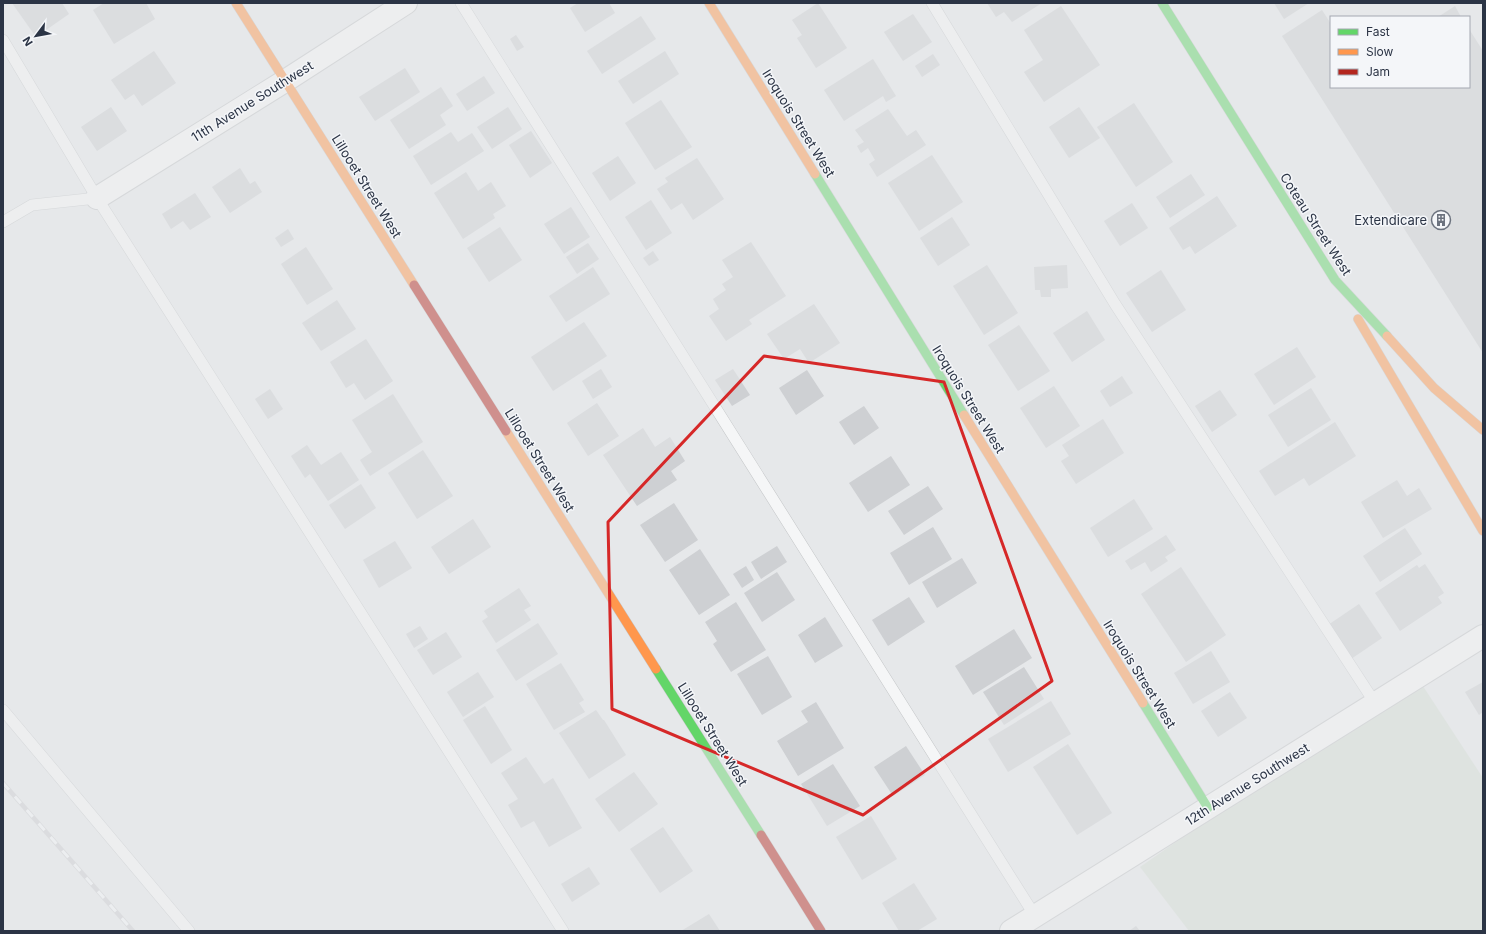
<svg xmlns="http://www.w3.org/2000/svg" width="1486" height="934" font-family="Inter,sans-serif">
<rect width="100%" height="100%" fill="#e6e8ea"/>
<path fill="#d6ded6" d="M1419 680 1483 778V931H1189L1140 867 1375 703Z"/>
<g fill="#ced0d3">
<path d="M12 3H62L69 14 36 37Z"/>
<path d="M104 3H146L155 19 114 44 93 10Z"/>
<path d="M578 3H609L615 13 585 32 570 8Z"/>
<path d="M818 3 847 48 816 68 797 38 802 35 792 20Z"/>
<path d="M987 3H1042L1012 22 1004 12 996 17Z"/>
<path d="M1274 3H1309L1284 19Z"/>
<path d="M1061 6 1100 65 1044 102 1024 72 1043 60 1024 30Z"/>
<path d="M1455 6 1461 17H1438Z"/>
<path d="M1322 10 1331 24V87H1469V29L1483 51V353L1282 36Z"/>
<path d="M913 14 932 42 903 61 884 32Z"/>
<path d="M641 16 656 39 602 74 587 51Z"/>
<path d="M516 35 524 47 517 51 510 39Z"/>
<path d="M154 51 176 83 142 106 134 94 125 100 111 80Z"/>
<path d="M665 51 679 74 633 104 618 81Z"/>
<path d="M933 54 940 65 922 77 915 66Z"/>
<path d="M873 59 896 96 886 102 883 96 844 121 824 90Z"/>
<path d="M405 68 420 92 375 121 359 97Z"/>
<path d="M484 76 495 93 467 111 456 94Z"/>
<path d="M441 87 453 106 440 115 446 125 409 149 390 120Z"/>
<path d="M661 100 692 147 655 170 625 123Z"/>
<path d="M1134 103 1173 162 1136 187 1097 127Z"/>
<path d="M111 107 127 131 97 151 81 127Z"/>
<path d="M508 107 522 129 492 149 477 127Z"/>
<path d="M1079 107 1100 138 1069 158 1049 127Z"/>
<path d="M888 109 907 136 916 130 926 145 877 177 869 164 875 160 868 148 861 153 857 146 864 142 855 130Z"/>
<path d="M531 131 552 163 530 178 509 145Z"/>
<path d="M451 132 458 142 472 133 484 151 431 185 413 156Z"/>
<path d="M932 155 963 202 919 231 888 183Z"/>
<path d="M618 156 636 183 610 201 592 173Z"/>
<path d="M697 158 724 199 693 220 682 203 671 210 657 189 668 182 665 178Z"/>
<path d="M240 168 250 184 255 181 262 192 230 213 212 187Z"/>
<path d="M466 172 478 191 491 182 506 206 493 214 495 218 463 239 434 193Z"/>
<path d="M1191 174 1205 195 1170 218 1156 197Z"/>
<path d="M195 193 211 217 190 230 183 221 171 229 162 214Z"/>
<path d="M1217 196 1237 226 1195 254 1190 246 1183 250 1169 228Z"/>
<path d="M651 200 672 233 646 250 625 217Z"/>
<path d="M1132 203 1148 228 1120 246 1104 221Z"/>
<path d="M571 207 590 237 564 254 544 224Z"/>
<path d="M952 217 970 245 938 266 920 238Z"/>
<path d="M500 227 522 260 489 282 467 248Z"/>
<path d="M288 229 294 239 281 247 275 238Z"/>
<path d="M751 242 786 296 749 320 752 324 726 341 709 316 719 309 713 299 726 290 722 284 733 277 722 260Z"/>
<path d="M588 243 599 259 577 274 566 257Z"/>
<path d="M306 247 333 289 307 305 281 264Z"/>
<path d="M653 251 659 260 649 266 643 258Z"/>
<path d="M987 265 1018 313 984 335 953 286Z"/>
<path d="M1067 265 1068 288 1051 289V297H1041L1040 290H1035L1034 267Z"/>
<path d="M593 267 610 294 566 322 549 296Z"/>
<path d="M1161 270 1186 310 1152 332 1126 293Z"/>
<path d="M337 300 356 329 321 351 302 323Z"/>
<path d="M814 304 840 343 809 363 800 349 784 359 767 334Z"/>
<path d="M1087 311 1105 340 1072 362 1053 333Z"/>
<path d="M584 322 607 356 553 391 531 357Z"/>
<path d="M1019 325 1050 371 1018 391 988 345Z"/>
<path d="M366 339 393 381 365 400 354 383 346 388 330 362Z"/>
<path d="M1297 347 1316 377 1274 405 1254 374Z"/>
<path d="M601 369 612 387 593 399 582 381Z"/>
<path d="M733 369 750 395 732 406 715 380Z"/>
<path d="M807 370 824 396 796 415 779 388Z"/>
<path d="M1122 376 1133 393 1110 407 1100 391Z"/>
<path d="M1054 386 1080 426 1046 448 1020 408Z"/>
<path d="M1311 388 1331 420 1288 447 1268 415Z"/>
<path d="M270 389 283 409 268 419 255 399Z"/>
<path d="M1220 390 1237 415 1212 432 1195 406Z"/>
<path d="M393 394 423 442 370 476 360 460 372 452 352 420Z"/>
<path d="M597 403 619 436 588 456 567 423Z"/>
<path d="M864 406 879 428 854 445 839 422Z"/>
<path d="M1103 419 1124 453 1076 484 1061 461 1069 456 1062 445Z"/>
<path d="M1335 422 1356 456 1309 486 1304 478 1275 496 1259 471Z"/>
<path d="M643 428 655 447 670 437 685 461 671 471 677 480 637 506 603 455Z"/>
<path d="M307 445 321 465 341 452 359 480 328 501 310 474 305 478 291 456Z"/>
<path d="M423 450 453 496 417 519 388 473Z"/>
<path d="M891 456 910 485 868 512 849 483Z"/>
<path d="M1397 480 1407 496 1419 488 1432 509 1383 538 1361 502Z"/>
<path d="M361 484 376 508 345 529 329 505Z"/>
<path d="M928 486 943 509 904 535 888 511Z"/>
<path d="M1134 499 1153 529 1108 557 1090 528Z"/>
<path d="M674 503 698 540 665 562 640 525Z"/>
<path d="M473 519 491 547 449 574 431 547Z"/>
<path d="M933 527 952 559 909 585 890 553Z"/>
<path d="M1405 528 1422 554 1380 582 1363 556Z"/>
<path d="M1166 535 1176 550 1165 557 1168 561 1151 572 1145 562 1131 570 1125 561Z"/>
<path d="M395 541 412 568 379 588 363 560Z"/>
<path d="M777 546 787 562 761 579 751 562Z"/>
<path d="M700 549 730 595 699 615 669 570Z"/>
<path d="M962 558 977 583 937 608 922 582Z"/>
<path d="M1425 564 1444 593 1438 597 1442 603 1400 631 1375 593 1417 565 1419 568Z"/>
<path d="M746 566 754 580 742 588 733 574Z"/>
<path d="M1181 567 1226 635 1186 662 1141 594Z"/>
<path d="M777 572 795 600 762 622 744 593Z"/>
<path d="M519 588 531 606 524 610 531 620 496 643 482 621 488 617 484 611Z"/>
<path d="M909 597 925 622 888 646 872 620Z"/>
<path d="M736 602 766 650 731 672 713 644 717 641 705 622Z"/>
<path d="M1359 604 1382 638 1351 659 1328 625Z"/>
<path d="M825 617 843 646 815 663 798 635Z"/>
<path d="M538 623 558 654 516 681 496 650Z"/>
<path d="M420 626 428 639 414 648 406 634Z"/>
<path d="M1014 629 1032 658 973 695 955 666Z"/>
<path d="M446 632 462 657 433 675 417 650Z"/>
<path d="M1211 651 1230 682 1193 704 1174 673Z"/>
<path d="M768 656 792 697 762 715 737 674Z"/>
<path d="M561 663 584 700 579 703 585 712 554 730 526 684Z"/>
<path d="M1024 667 1044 699 1004 725 983 692Z"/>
<path d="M478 672 494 697 463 717 447 692Z"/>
<path d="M1483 682V712L1479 715 1465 692Z"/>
<path d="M1230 692 1247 718 1218 737 1201 711Z"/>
<path d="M1051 701 1071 734 1008 772 988 739Z"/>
<path d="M816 702 844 748 798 776 777 741 808 722 801 711Z"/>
<path d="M485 706 512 750 491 764 463 720Z"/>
<path d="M596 710 603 720H604L626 755 589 779 559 733Z"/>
<path d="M1068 744 1112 813 1077 835 1033 767Z"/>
<path d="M906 746 925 775 893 796 874 767Z"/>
<path d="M526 757 544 784 553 778 582 828 549 847 534 821 521 828 508 805 518 799 501 773Z"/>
<path d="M833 764 860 806 827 826 801 784Z"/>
<path d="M634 772 658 804 619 832 595 799Z"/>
<path d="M871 816 897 859 862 880 836 837Z"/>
<path d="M663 827 693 871 660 893 630 849Z"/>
<path d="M589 867 600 884 572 902 561 884Z"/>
<path d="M914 883 937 919 917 931H899L882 903Z"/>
<path d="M709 914 720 931H681Z"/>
<path d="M1136 926 1140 931H1129Z"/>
</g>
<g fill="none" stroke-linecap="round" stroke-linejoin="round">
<defs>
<g id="lane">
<path d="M461 3 1035 916"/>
<path d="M932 3 1115 304 1375 703"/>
<path d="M3 40 97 198 563 931"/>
<path d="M3 222 32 205 97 198"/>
<path d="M3 710 189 931"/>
</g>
<g id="street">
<path d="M97 198 285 81 406 3"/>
<path d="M1011 931 1483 636"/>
</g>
<g id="fast">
<path d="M1162 3 1335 280 1387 336"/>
<path d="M815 174 964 415"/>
<path d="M656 669 761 835"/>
<path d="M1143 703 1208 808"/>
</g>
<g id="slow">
<path d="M236 3 414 285"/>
<path d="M709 3 815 174"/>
<path d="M1358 319 1483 531"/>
<path d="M1387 336 1434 388 1483 430"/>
<path d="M964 415 1143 703"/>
<path d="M506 431 656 669"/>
</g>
<g id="jam">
<path d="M414 285 506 431"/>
<path d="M761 835 821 931"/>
</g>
</defs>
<use href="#lane" stroke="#c4c6c8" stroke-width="12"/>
<use href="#street" stroke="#c4c6c8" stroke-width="24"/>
<use href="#fast" stroke="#c4c6c8" stroke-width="10"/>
<use href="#slow" stroke="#c4c6c8" stroke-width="10"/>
<use href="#jam" stroke="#c4c6c8" stroke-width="10"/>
<use href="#lane" stroke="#f5f6f7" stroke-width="11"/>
<use href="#street" stroke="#f5f6f7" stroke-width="22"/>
<use href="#fast" stroke="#63d668" stroke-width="9"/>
<use href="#slow" stroke="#ff974d" stroke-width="9"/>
<use href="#jam" stroke="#b3261e" stroke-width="9"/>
<defs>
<path id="rail" d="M3 783 133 931"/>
</defs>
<use href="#rail" stroke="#cecfd2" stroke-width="4.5"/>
<use href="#rail" stroke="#f4f6f9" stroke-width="3" stroke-dasharray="9" stroke-linecap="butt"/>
</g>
<path d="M0 0H1486V934H0ZM764 356 944 382 1052 681 863 815 612 709 608 522Z" fill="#e6e8ea" fill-opacity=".55" fill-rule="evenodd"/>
<path fill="none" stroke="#d62828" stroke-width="3" stroke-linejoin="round" d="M764 356 944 382 1052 681 863 815 612 709 608 522Z"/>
<defs>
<symbol id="building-ring" viewBox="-11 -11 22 22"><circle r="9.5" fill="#f4f6f9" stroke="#6c737f" stroke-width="1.5"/><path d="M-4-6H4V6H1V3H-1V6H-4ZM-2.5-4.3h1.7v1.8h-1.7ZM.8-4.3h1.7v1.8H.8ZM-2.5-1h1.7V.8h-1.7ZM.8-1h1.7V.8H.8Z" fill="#6c737f"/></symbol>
</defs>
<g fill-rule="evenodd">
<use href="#building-ring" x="1430" y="209" width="22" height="22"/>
</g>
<g text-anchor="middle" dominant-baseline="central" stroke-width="3" stroke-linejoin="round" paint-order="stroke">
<g font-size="13" fill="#2b3445" stroke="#f4f6f9">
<text transform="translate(252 101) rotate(-32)">11th Avenue Southwest</text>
<text transform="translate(799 123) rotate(58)">Iroquois Street West</text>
<text transform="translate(367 186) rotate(58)">Lillooet Street West</text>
<text transform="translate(1316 224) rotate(57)">Coteau Street West</text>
<text transform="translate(969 399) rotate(58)">Iroquois Street West</text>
<text transform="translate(540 460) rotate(58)">Lillooet Street West</text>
<text transform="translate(1140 674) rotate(58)">Iroquois Street West</text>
<text transform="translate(713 734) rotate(58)">Lillooet Street West</text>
<text transform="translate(1247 784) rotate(-32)">12th Avenue Southwest</text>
</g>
<g font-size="13" fill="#2b3445" stroke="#f4f6f9" text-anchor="end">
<text x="1427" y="220">Extendicare</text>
</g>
</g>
<rect width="1486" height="934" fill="none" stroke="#2b3445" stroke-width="8"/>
<rect x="1330" y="16" width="140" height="72" fill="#f4f6f9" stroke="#a4a8b1"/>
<rect x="1338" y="29" width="20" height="6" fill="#63d668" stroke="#a4a8b1"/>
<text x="1366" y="36" font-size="12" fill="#2b3445">Fast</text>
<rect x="1338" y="49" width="20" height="6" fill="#ff974d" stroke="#a4a8b1"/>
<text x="1366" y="56" font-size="12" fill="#2b3445">Slow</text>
<rect x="1338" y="69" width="20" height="6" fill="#b3261e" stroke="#a4a8b1"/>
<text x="1366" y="76" font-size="12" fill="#2b3445">Jam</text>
<g transform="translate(36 36) rotate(238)" stroke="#f4f6f9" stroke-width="3" paint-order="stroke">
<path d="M0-3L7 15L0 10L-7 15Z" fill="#2b3445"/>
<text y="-6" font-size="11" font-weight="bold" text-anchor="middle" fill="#2b3445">N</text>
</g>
</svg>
